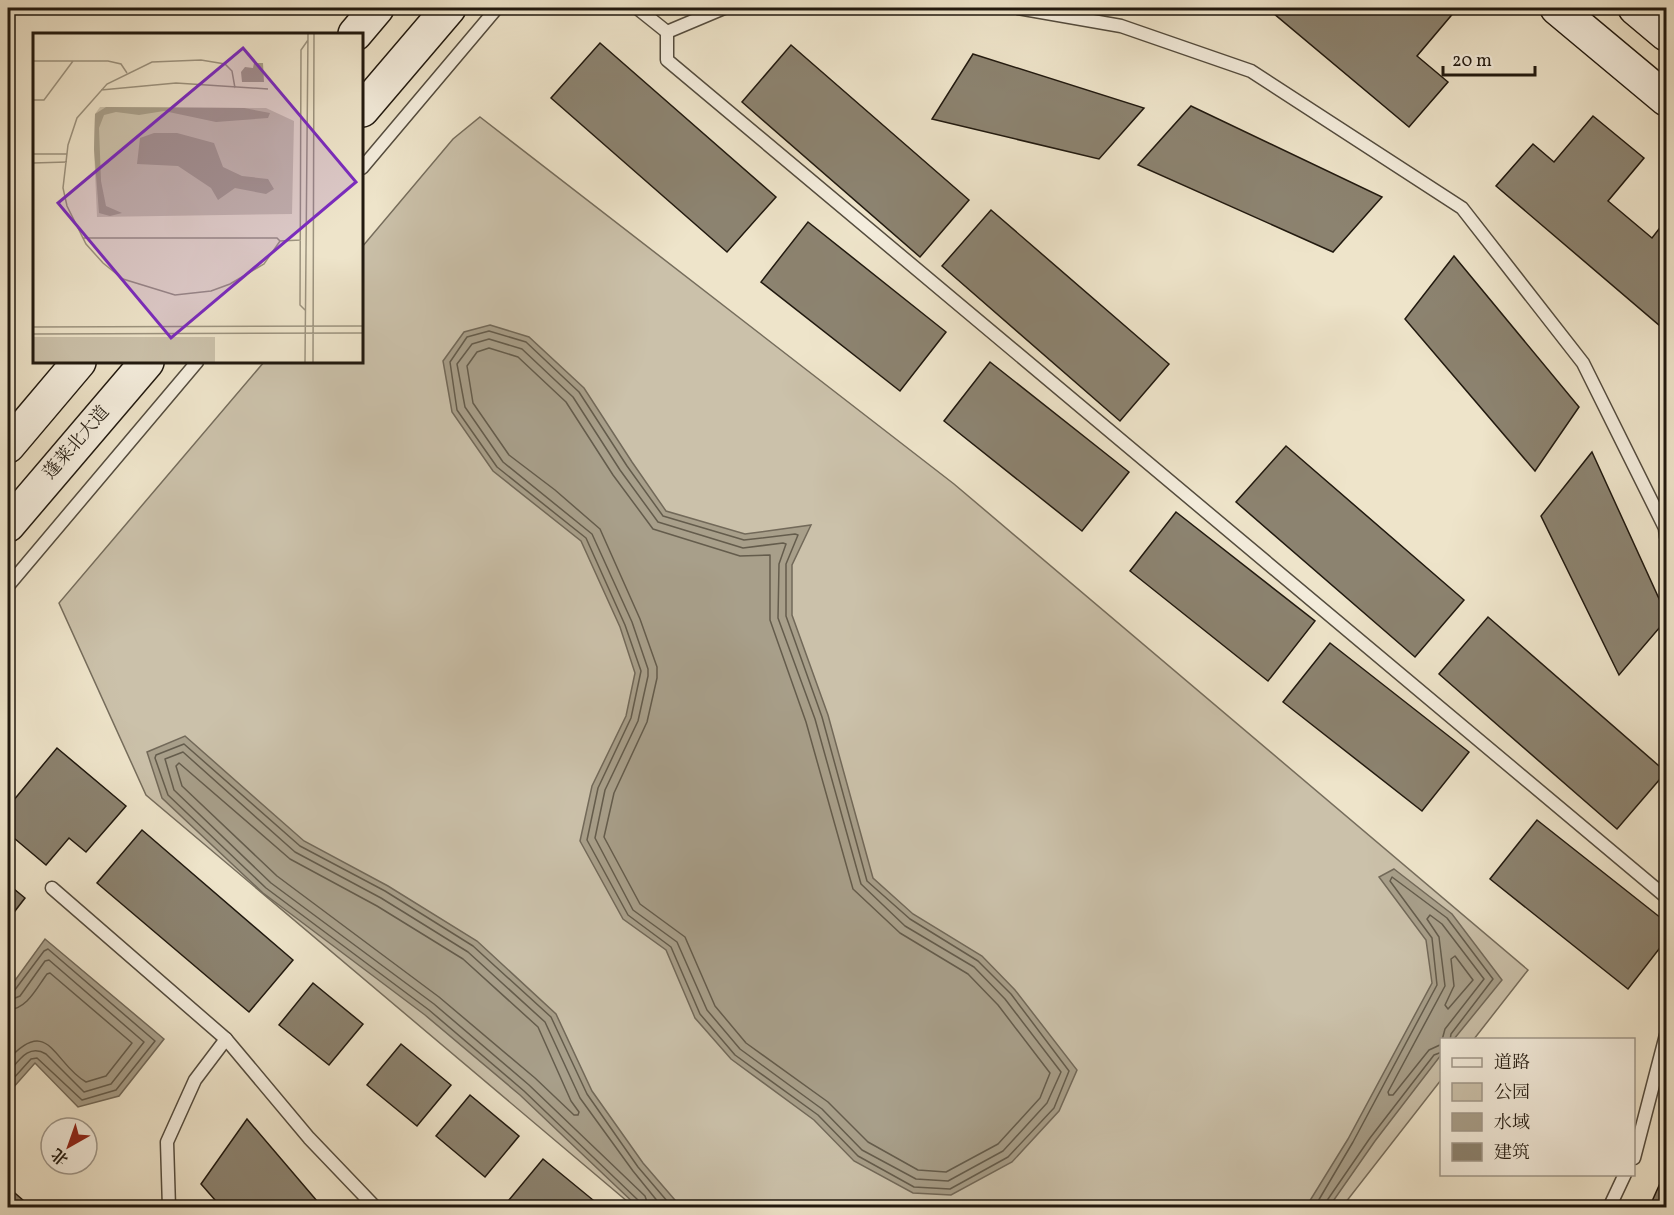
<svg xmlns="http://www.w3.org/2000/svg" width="1674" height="1215" font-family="Vollkorn,'Noto Serif SC',serif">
<rect width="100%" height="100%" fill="#eee4ca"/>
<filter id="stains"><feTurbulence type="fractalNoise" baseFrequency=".00333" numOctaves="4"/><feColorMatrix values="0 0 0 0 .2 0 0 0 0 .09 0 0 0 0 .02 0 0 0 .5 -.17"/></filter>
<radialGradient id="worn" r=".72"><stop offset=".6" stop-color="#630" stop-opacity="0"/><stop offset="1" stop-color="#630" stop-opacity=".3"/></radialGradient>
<path fill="#cbc1aa" stroke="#766d5c" stroke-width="1.5" d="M480 117 954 484 1528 970 1474 1039 1442 1040 1441 1080 1342 1207H634L146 795 59 603 264 362H362V247L453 139Z"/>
<g fill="#a89f8a" stroke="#726959" stroke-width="1.5">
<path d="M490 325 529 337 584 388 632 462 666 511 745 534 811 525 792 565V615L828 715 873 878 913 914 982 956 1015 990 1077 1070 1059 1111 1012 1162 951 1195 913 1193 854 1161 814 1120 731 1059 695 1018 666 950 623 919 580 841 592 786 626 716 635 673 620 627 581 541 493 471 452 412 443 361 464 332Z"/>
<path d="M185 736 304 841 388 886 477 941 556 1014 592 1091 643 1163 681 1207H638L520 1095 425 1015 263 893 162 798 147 752Z"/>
<path d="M1394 869 1452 914 1502 980 1454 1039 1442 1040 1441 1055 1375 1141 1329 1207H1306L1348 1139 1432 983 1426 940 1379 877Z"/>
<path d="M45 939 164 1039 119 1096 78 1107 35 1063 12 1089 8 1085V990Z"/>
</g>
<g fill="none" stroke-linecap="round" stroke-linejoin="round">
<g stroke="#645c4c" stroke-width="1.5">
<path d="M489 331 526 342 579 392 627 466 663 516 744 540 795 534 798 535 786 564V616L822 717 867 881 910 919 978 961 1011 994 1069 1071 1054 1108 1008 1157 950 1189 914 1187 858 1156 818 1115 735 1055 700 1014 671 947 628 915 587 840 598 788 631 718 641 671 625 625 586 538 497 467 457 410 450 362 467 337Z"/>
<path d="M489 339 522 349 573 397 620 470 658 522 743 548 783 543 786 544 779 564 778 618 815 719 861 884 905 926 974 967 1005 999 1061 1072 1047 1103 1003 1151 948 1181 916 1179 862 1150 822 1109 740 1049 707 1010 677 942 633 910 595 838 605 790 638 721 648 676V669L632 622 592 534 503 462 465 407 457 364 472 344Z"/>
<path d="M489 348 518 357 566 402 613 475 653 529 740 556 770 555V620L806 722 853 889 900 933 968 974 998 1005 1050 1073 1040 1098 998 1144 946 1172 918 1170 868 1142 828 1102 746 1043 715 1006 685 937 640 904 604 837 614 793 647 722 657 678V667L640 619 600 529 555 490 509 455 473 403 467 366 477 352Z"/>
<path d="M179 763 290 859 377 906 463 959 538 1027 571 1101 579 1112 578 1115H574L535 1078 439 997 277 876 182 786 176 766Z"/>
<path d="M1455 956 1473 980 1448 1009 1445 1005 1454 986 1451 959Z"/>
<path d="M8 993 14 991 44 951 48 949 155 1041 116 1090 82 1100 37 1058 31 1059 12 1080 8 1081"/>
<path d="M8 1001 20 996 45 961 49 960 144 1042 111 1084 84 1092 46 1054C28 1043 18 1062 8 1073"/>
<path d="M8 1010C27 1009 36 989 47 974L50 973 132 1043 106 1076 86 1082C54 1064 49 1014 8 1060"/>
<path d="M1442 1044 1429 1050 1393 1095H1389L1388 1092 1445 986 1439 937 1427 919 1430 915 1442 924 1484 979 1445 1029 1442 1040"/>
<path d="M641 1208 639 1201 524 1091 429 1010 266 888 168 795 155 758 156 755 184 744 300 846 385 891 473 946 551 1017 587 1094 638 1167 673 1208"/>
<path d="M649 1208 645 1196 529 1085 434 1004 271 883 174 790 165 759 183 752 295 852 381 898 468 952 545 1022 580 1098 633 1171 663 1208"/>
<path d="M1314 1208 1353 1142 1437 985 1432 938 1390 881 1392 877 1447 918 1493 979 1451 1034 1450 1040"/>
<path d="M1325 1208 1326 1202 1370 1138 1434 1055 1442 1052"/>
</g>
</g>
<g fill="#8c8370" stroke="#21190f" stroke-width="1.5">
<path d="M1267 8H1451L1455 11 1417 56 1448 82 1409 127Z"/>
<path d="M600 43 776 197 727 252 551 98Z"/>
<path d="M791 45 969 200 920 257 742 102Z"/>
<path d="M973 54 1144 108 1099 159 932 119Z"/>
<path d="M1191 106 1382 197 1333 252 1138 165Z"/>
<path d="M1593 116 1644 158 1608 201 1652 238 1666 220V331L1496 186 1533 144 1554 162Z"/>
<path d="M991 210 1169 364 1120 421 942 266Z"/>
<path d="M808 222 946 332 900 391 761 282Z"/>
<path d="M1454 256 1579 407 1535 471 1405 319Z"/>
<path d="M990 362 1129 472 1082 531 944 421Z"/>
<path d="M1286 446 1464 600 1415 657 1236 502Z"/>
<path d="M1592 452 1666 614V620L1619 675 1541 516Z"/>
<path d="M1176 512 1315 621 1268 681 1130 571Z"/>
<path d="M1488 617 1666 772 1617 829 1439 674Z"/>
<path d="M1330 643 1469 752 1422 811 1283 702Z"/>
<path d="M57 748 126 806 86 852 69 838 46 865 8 833V807Z"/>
<path d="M1537 820 1666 922V940L1628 989 1490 879Z"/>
<path d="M142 830 293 960 249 1012 97 883Z"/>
<path d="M8 884 25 898 8 920Z"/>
<path d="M313 983 363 1024 329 1065 279 1025Z"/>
<path d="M401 1044 451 1085 417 1126 367 1085Z"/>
<path d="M470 1095 519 1136 485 1177 436 1136Z"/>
<path d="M247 1119 323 1208H222L201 1184Z"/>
<path d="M543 1159 593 1200 587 1208H518L509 1200Z"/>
<path d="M1666 1170V1208H1649Z"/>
<path d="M8 1187 32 1208H8Z"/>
</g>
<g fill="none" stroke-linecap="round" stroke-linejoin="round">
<defs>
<g id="lane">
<path d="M637 8 667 32 724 8"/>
<path d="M1018 8 1121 26 1251 71 1462 208 1583 363 1665 528 1666 537"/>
<path d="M667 32V60L1666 897"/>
<path d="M362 168 497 8"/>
<path d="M8 586 197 362"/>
<path d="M52 888 226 1039 309 1138 376 1208"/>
<path d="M1634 1158 1666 1035"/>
<path d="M169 1208 167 1142 195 1080 226 1039"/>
<path d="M1609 1208 1625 1174"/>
</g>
<g id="secondary">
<path d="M1557 8 1666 99"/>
<path d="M1635 8 1666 34"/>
<path d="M355 34 377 8"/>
<path d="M362 110 449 8"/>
<path d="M8 446 79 362"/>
<path d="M8 525 147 362"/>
</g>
</defs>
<use href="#lane" stroke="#544c3e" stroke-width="15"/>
<use href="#secondary" stroke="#21190f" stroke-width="36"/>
<use href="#lane" stroke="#f4eddd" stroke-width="12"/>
<use href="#secondary" stroke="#f4eddd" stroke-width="33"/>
</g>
<g text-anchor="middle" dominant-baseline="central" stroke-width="6" stroke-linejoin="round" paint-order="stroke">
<g font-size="18" fill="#21190f" stroke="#f4eddd">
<text transform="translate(77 443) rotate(-49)">蓬莱北大道</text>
</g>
</g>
<g transform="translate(33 33)">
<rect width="330" height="330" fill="#eee4ca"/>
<path d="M67 74 233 75 261 88 259 181 64 184 61 116 62 81ZM0 304H182V329H0Z" fill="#cbc1aa"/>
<path d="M221 30H230L231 49H209L208 39 212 34 220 35ZM73 74 211 75 237 80 235 85 183 89 131 78 106 82 83 79 71 82 66 95 68 148 73 173 89 180 77 183 66 180 61 116 62 81ZM121 100H144L181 110 190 134 209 143 235 146 241 156 233 161 202 155 185 167 178 155 145 133 104 131 107 105Z" fill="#a89f8a"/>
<path fill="none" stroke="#9c937f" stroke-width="1.5" d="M0 28H75L88 31 94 40M202 55 199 38 192 31 168 27 119 29 74 51 44 85 35 112 30 155 34 173 53 211 70 230 90 246 142 262 178 258 197 251 231 231 247 208 268 207M68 57 143 50 235 56M0 67H11L40 28M0 121H34M0 130 34 129M50 205H244L247 208M272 277 267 272 268 17 275 7M0 294 330 293M0 301 330 300M272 329 275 1M280 329 281 1"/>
<path fill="#7b2cbf" fill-opacity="0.15" stroke="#7b2cbf" stroke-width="3" d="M210 15 323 149 138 305 25 170Z"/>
<rect width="330" height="330" fill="none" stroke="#21190f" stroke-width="3"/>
</g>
<rect width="1674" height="1215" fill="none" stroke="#eee4ca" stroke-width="30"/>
<rect x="9" y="9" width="1656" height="1197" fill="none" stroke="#21190f" stroke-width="3"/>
<rect x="15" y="15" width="1644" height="1185" fill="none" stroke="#21190f" stroke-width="1.5"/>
<rect x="1440" y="1038" width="195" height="138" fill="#f4eddd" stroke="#a0988b" stroke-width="1.5"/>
<rect x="1452" y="1058" width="30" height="9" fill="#f4eddd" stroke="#a0988b" stroke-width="1.5"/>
<text x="1494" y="1068" font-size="18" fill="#21190f">道路</text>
<rect x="1452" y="1083" width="30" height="18" fill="#cbc1aa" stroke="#a0988b" stroke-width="1.5"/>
<text x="1494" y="1098" font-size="18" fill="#21190f">公园</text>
<rect x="1452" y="1113" width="30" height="18" fill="#a89f8a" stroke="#a0988b" stroke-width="1.5"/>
<text x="1494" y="1128" font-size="18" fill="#21190f">水域</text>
<rect x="1452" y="1143" width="30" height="18" fill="#8c8370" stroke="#a0988b" stroke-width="1.5"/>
<text x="1494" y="1158" font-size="18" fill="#21190f">建筑</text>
<g transform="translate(69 1146) rotate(220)"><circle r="28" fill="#f4eddd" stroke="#a0988b" stroke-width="1.5"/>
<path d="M0-4.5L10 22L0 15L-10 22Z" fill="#8f2418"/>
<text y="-9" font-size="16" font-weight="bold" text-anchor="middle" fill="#21190f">北</text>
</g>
<path d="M1443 66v9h92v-9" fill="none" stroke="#21190f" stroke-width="3"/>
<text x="1452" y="66" font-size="18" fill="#21190f" stroke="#f4eddd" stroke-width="4.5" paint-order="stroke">20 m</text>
<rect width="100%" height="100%" filter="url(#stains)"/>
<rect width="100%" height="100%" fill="url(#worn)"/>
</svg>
